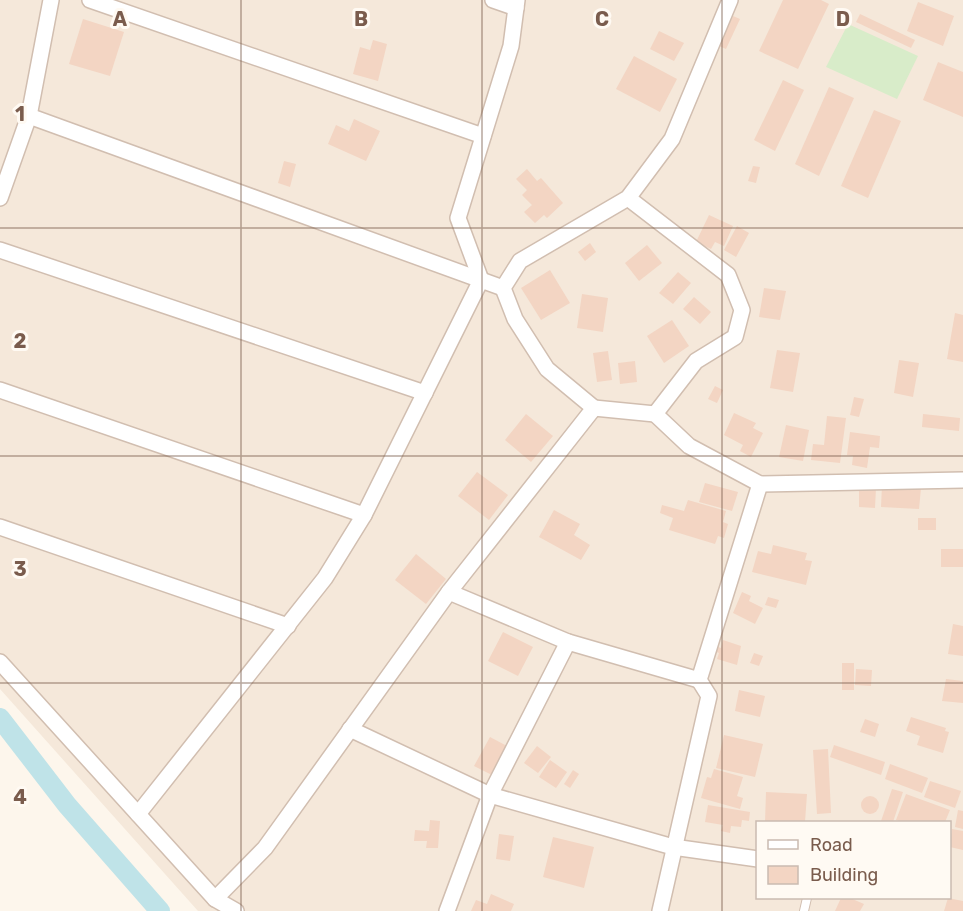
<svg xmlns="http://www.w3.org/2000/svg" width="963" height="911" font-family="Rubik,sans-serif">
<rect width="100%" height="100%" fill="#fdf6ec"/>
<path fill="#f5e8da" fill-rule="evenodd" d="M0 0H963V911H198L0 689ZM758 822H950V898H758Z"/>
<path fill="#d8ecc9" d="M848 24 918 56 897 99 826 67Z"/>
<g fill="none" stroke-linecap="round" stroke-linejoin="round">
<path stroke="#bfe3e8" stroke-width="20" d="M0 718 67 805 160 911"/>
</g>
<g fill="#f3d5c3">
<path d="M783 0H821L829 4 798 69 759 51Z"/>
<path d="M918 2 954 16 943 46 907 31Z"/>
<path d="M860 14 915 40 911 48 856 22Z"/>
<path d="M733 16 740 19 726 49 719 46Z"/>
<path d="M83 19 124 32 110 76 69 64Z"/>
<path d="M659 31 684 43 674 61 650 49Z"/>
<path d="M373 40 387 44 378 81 353 74 360 47 370 50Z"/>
<path d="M634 56 677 79 660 112 616 89Z"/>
<path d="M938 62 963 72V117L923 100Z"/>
<path d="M783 80 804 90 775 151 754 140Z"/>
<path d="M829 87 854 98 819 176 795 164Z"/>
<path d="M874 110 901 121 868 198 841 186Z"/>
<path d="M354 119 380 131 366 161 328 144 336 125 349 131Z"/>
<path d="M284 161 296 164 290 187 278 183Z"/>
<path d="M753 166 760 167 756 183 748 181Z"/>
<path d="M527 169 537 181 541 178 563 203 547 218 544 215 535 223 524 212 532 205 522 195 527 190 516 179Z"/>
<path d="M709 215 733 226 724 246 715 242 711 249 696 242Z"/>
<path d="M737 226 749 233 736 257 724 250Z"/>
<path d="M590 243 596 252 585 261 578 252Z"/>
<path d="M647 245 662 263 639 281 625 263Z"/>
<path d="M550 270 570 303 541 320 521 288Z"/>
<path d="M678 272 691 283 673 304 659 293Z"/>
<path d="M764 288 786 291 780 320 759 317Z"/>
<path d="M582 294 608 298 603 332 577 328Z"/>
<path d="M694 297 711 312 700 324 683 309Z"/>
<path d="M955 313 963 315V362L947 359Z"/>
<path d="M672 320 689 346 664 363 647 336Z"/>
<path d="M777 350 800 353 793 392 770 388Z"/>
<path d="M608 351 612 380 597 382 593 353Z"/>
<path d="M899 360 919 363 913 397 894 393Z"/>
<path d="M635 361 637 382 620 384 618 363Z"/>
<path d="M715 386 723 390 717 403 708 399Z"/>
<path d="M854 397 864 399 859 417 850 415Z"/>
<path d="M734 413 756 423 753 428 763 433 751 457 740 451 743 445 724 435Z"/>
<path d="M526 414 553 436 531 462 505 440Z"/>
<path d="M923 414 960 418 959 431 922 427Z"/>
<path d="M827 416 846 418 840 463 811 460 813 444 824 445Z"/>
<path d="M786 425 809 430 803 461 779 457Z"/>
<path d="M850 432 880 436 879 448 870 447 867 468 852 465 853 456 847 455Z"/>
<path d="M477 472 508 495 489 520 458 496Z"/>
<path d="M705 483 738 492 732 511 699 502Z"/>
<path d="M882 485 921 488 919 509 881 507Z"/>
<path d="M859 488H876L875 508 859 507Z"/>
<path d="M688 500 726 511 723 522 728 524 724 538 718 536 715 544 669 530 673 518 660 513 662 505 684 511Z"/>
<path d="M554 510 580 524 574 535 590 545 581 560 539 537Z"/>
<rect x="918" y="518" width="18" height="12"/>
<path d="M773 545 807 553 805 560 812 561 806 585 752 572 758 551 771 554Z"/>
<rect x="941" y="549" width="22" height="18"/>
<path d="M416 554 446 579 426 604 395 580Z"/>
<path d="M742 592 751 596 749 601 763 608 755 624 733 613Z"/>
<path d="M768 597 779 600 776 608 765 605Z"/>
<path d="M953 624 963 626V656L948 654Z"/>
<path d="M503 632 533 647 518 676 488 661Z"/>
<path d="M723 640 741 646 737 665 717 659 719 653 716 652 718 647 721 648Z"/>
<path d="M754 653 763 656 759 666 750 663Z"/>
<rect x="842" y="663" width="12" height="27"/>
<path d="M856 669 872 670 871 686 855 685Z"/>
<path d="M946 679 963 681V703L942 701Z"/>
<path d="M739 690 765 696 760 717 735 711Z"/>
<path d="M911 717 946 728 945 731 949 732 943 753 917 745 920 736 906 731Z"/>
<path d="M865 719 879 724 875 737 860 732Z"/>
<path d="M724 735 763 744 755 777 716 768Z"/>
<path d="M490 737 507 746 492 775 474 766Z"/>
<path d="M834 745 885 762 881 775 830 757Z"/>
<path d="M537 746 551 757 538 773 524 763Z"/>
<path d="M828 749 831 813 817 814 813 750Z"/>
<path d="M550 760 567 772 556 788 539 777Z"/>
<path d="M890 764 928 778 922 793 885 779Z"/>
<path d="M714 769 743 777 737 796 743 798 740 809 701 798 707 777 711 778Z"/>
<path d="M573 770 579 774 570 788 564 784Z"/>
<path d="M930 781 961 791 955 808 924 797Z"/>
<path d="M892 789 903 792 893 822H884L881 821Z"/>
<path d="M766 792 807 794 805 822H765Z"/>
<path d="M906 794 950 810 945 822H903L896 820Z"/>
<circle cx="870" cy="805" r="9"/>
<path d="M708 805 750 812 749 821 742 820 741 827 731 826 730 833 721 831 723 825 705 822Z"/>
<path d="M958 810 963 811V829L955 827Z"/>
<path d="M430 820 440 821 438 848H426L427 841H414L415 830 429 831Z"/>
<path d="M952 829 963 831V850L950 847Z"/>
<path d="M499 834 514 836 510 861 496 859Z"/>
<path d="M553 837 594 847 584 888 543 877Z"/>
<path d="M491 894 514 904 511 911H471L476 900 487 904Z"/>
<path d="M841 898H850L864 904 860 911H835Z"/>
<path d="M948 898 963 901V911H944Z"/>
</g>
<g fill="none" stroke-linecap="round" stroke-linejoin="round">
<defs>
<path id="service" d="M804 911 807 898"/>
<g id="minor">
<path d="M90 0 483 136"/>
<path d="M493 0 516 8"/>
<path d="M29 116 503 288"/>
<path d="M0 198 29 116 51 0"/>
<path d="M628 198 728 275 742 310 735 337 696 361 655 414 689 446 760 484 963 480"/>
<path d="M0 250 425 393"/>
<path d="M0 390 364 515"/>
<path d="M594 408 655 414"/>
<path d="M0 527 288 626"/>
<path d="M449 592 568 642 699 680"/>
<path d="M0 662 215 899 236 911"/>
<path d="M350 729 490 795 673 847 758 859"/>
<path d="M138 814 325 578 364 515 481 280 458 218 511 46 517 0"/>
<path d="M215 899 265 848 449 592 594 408 547 369 515 319 503 288 520 261 628 198 672 139 730 0"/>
<path d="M447 911 490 795 568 642"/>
<path d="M660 911 709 696 699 680 760 484"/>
</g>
</defs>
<use href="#service" stroke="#d1beb0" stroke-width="10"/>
<use href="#minor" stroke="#d1beb0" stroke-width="18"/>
<use href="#service" stroke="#fff" stroke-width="8"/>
<use href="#minor" stroke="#fff" stroke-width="15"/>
</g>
<path fill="none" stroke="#7a5c4d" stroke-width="1.5" stroke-opacity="0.55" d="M241 0V911M482 0V911M722 0V911M0 228H963M0 456H963M0 683H963"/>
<g font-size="20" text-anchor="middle" font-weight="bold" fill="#7a5c4d" stroke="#fffaf3" stroke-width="6" stroke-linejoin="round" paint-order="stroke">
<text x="120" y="26">A</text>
<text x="361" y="26">B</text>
<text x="602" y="26">C</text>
<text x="843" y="26">D</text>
<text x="20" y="121">1</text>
<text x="20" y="348">2</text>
<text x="20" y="576">3</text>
<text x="20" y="804">4</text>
</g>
<rect x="756" y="821" width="195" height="78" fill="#fffaf3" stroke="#cabbb1" stroke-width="1.5"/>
<rect x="768" y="840" width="30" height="9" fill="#ffffff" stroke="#cabbb1" stroke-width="1.5"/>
<text x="810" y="851" font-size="18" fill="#7a5c4d">Road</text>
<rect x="768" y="866" width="30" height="18" fill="#f3d5c3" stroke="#cabbb1" stroke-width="1.5"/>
<text x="810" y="881" font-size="18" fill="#7a5c4d">Building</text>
</svg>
